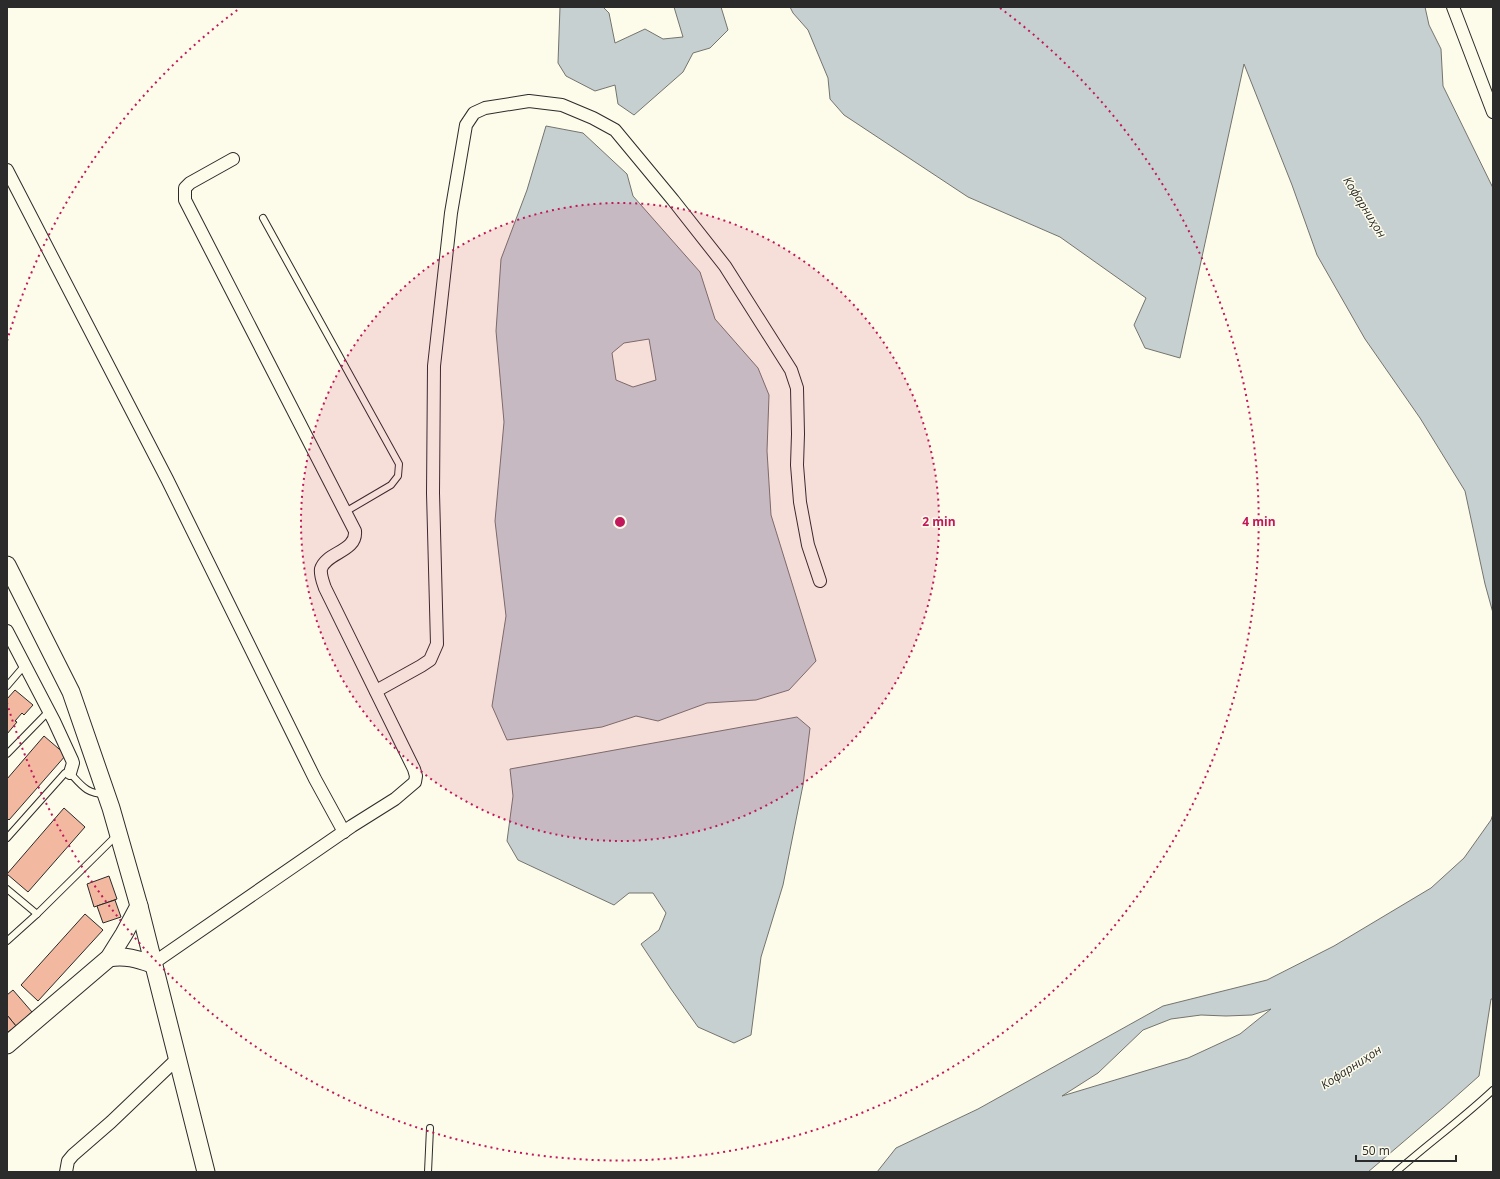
<svg xmlns="http://www.w3.org/2000/svg" width="1500" height="1179" font-family="'Open Sans',sans-serif">
<rect width="100%" height="100%" fill="#fdfbea"/>
<g fill="#c7d0d0" stroke="#74746e" fill-rule="evenodd">
<path d="M560 7H603L609 13 615 43 645 29 663 39 683 37 674 7H721L728 30 710 48 693 53 683 72 634 115 618 104 615 85 595 91 566 76 558 63Z"/>
<path d="M790 7H1425L1429 25 1441 49 1443 86 1493 188V613L1485 584 1465 491 1420 418 1365 339 1317 255 1292 185 1244 64 1180 358 1145 348 1134 325 1146 298 1060 237 968 197 844 115 830 99 828 78 808 30 793 13Z"/>
<path d="M546 126 583 133 627 174 633 196 700 272 715 319 758 368 769 395 767 451 771 515 816 661 789 690 756 700 707 703 658 721 636 716 602 727 507 740 492 706 506 616 495 521 504 422 496 331 501 259 527 190ZM649 339 656 380 633 387 616 380 612 353 624 343Z"/>
<path d="M797 717 810 728 803 785 783 885 761 957 751 1035 734 1043 698 1027 671 989 641 944 659 930 666 913 653 893H629L614 905 518 860 507 841 513 796 510 769Z"/>
<path d="M1493 814V999H1491L1479 1076 1443 1108 1368 1172H877L896 1148 978 1109 1163 1006 1267 980 1334 946 1431 888 1464 858 1491 820ZM1271 1009 1240 1034 1188 1058 1062 1096 1098 1073 1143 1030 1171 1019 1201 1015 1226 1016 1252 1015Z"/>
</g>
<g fill="#f2b8a0" stroke="#2b2b2b">
<path d="M15 690 33 705 24 715 22 713 15 721 17 722 7 734V699Z"/>
<path d="M44 736 66 755 9 820 7 818V779Z"/>
<path d="M64 808 85 827 28 892 7 874Z"/>
<path d="M109 876 117 899 94 907 87 884Z"/>
<path d="M115 900 121 917 103 923 97 906Z"/>
<path d="M85 914 103 930 38 1001 21 985Z"/>
<path d="M13 990 32 1012 16 1026 7 1015V995Z"/>
<path d="M7 1015 16 1026 7 1033Z"/>
</g>
<g fill="none" stroke-linecap="round" stroke-linejoin="round">
<defs>
<g id="lane">
<path d="M263 218 399 464 398 476 391 485 345 512"/>
<path d="M7 686 25 665"/>
<path d="M7 754 49 711"/>
<path d="M7 838 65 773H70C82 786 87 794 105 794"/>
<path d="M7 889 37 914"/>
<path d="M7 941 37 914 117 835"/>
<path d="M428 1172 430 1128"/>
<path d="M1396 1172C1428 1144 1462 1119 1493 1090"/>
</g>
<g id="street">
<path d="M1453 7 1493 112"/>
<path d="M7 170 167 479 315 779 344 832"/>
<path d="M7 631 54 721 72 760 73 763 70 773"/>
<path d="M376 691 421 666 430 660 437 644 433 493 434 366 451 213 466 125 474 113 485 108 529 101 562 105 593 118 615 130 673 200 725 266 791 370 797 388 798 434 797 465 800 502 808 545 820 581"/>
<path d="M152 964 352 826 395 799 415 782 416 776 414 769 325 588C323 582 320 575 321 569 326 552 357 552 355 531L185 200V188L190 183 233 159"/>
<path d="M66 1172 68 1161 73 1155 111 1122 178 1058"/>
</g>
<g id="secondary">
<path d="M7 565 71 692 111 808 139 906 206 1172"/>
<path d="M109 958C125 955 137 959 152 964"/>
<path d="M7 1045 109 958 124 934 139 906"/>
</g>
</defs>
<use href="#lane" stroke="#2b2b2b" stroke-width="8"/>
<use href="#street" stroke="#2b2b2b" stroke-width="14"/>
<use href="#secondary" stroke="#2b2b2b" stroke-width="19"/>
<use href="#lane" stroke="#fdfbea" stroke-width="6"/>
<use href="#street" stroke="#fdfbea" stroke-width="12"/>
<use href="#secondary" stroke="#fdfbea" stroke-width="17"/>
</g>
<circle cx="620" cy="522" r="319" fill="#c2185b" fill-opacity=".12"/>
<g fill="none" stroke="#c2185b" stroke-width="2" stroke-dasharray="2 4">
<circle cx="620" cy="522" r="319"/>
<path d="M7 341A639 639 0 0 1 240 8M1000 8A639 639 0 1 1 7 703"/>
</g>
<g text-anchor="middle" dominant-baseline="central" stroke-width="3" stroke-linejoin="round" paint-order="stroke">
<g font-size="12" font-style="italic" fill="#2b2b2b" stroke="#fdfbea">
<text transform="translate(1365 207) rotate(58)">Кофарниҳон</text>
<text transform="translate(1351 1067) rotate(-33)">Кофарниҳон</text>
</g>
</g>
<circle cx="620" cy="522" r="6" fill="#c2185b" stroke="#fdfbea" stroke-width="2"/>
<g font-size="12" text-anchor="middle" font-weight="bold" fill="#c2185b" stroke="#fdfbea" stroke-width="3" stroke-linejoin="round" paint-order="stroke">
<text x="939" y="526">2 min</text>
<text x="1259" y="526">4 min</text>
</g>
<rect width="1500" height="1179" fill="none" stroke="#2b2b2b" stroke-width="16"/>
<path d="M1356 1155v6h100v-6" fill="none" stroke="#2b2b2b" stroke-width="2"/>
<text x="1362" y="1155" font-size="12" fill="#2b2b2b" stroke="#fdfbea" stroke-width="3" paint-order="stroke">50 m</text>
</svg>
